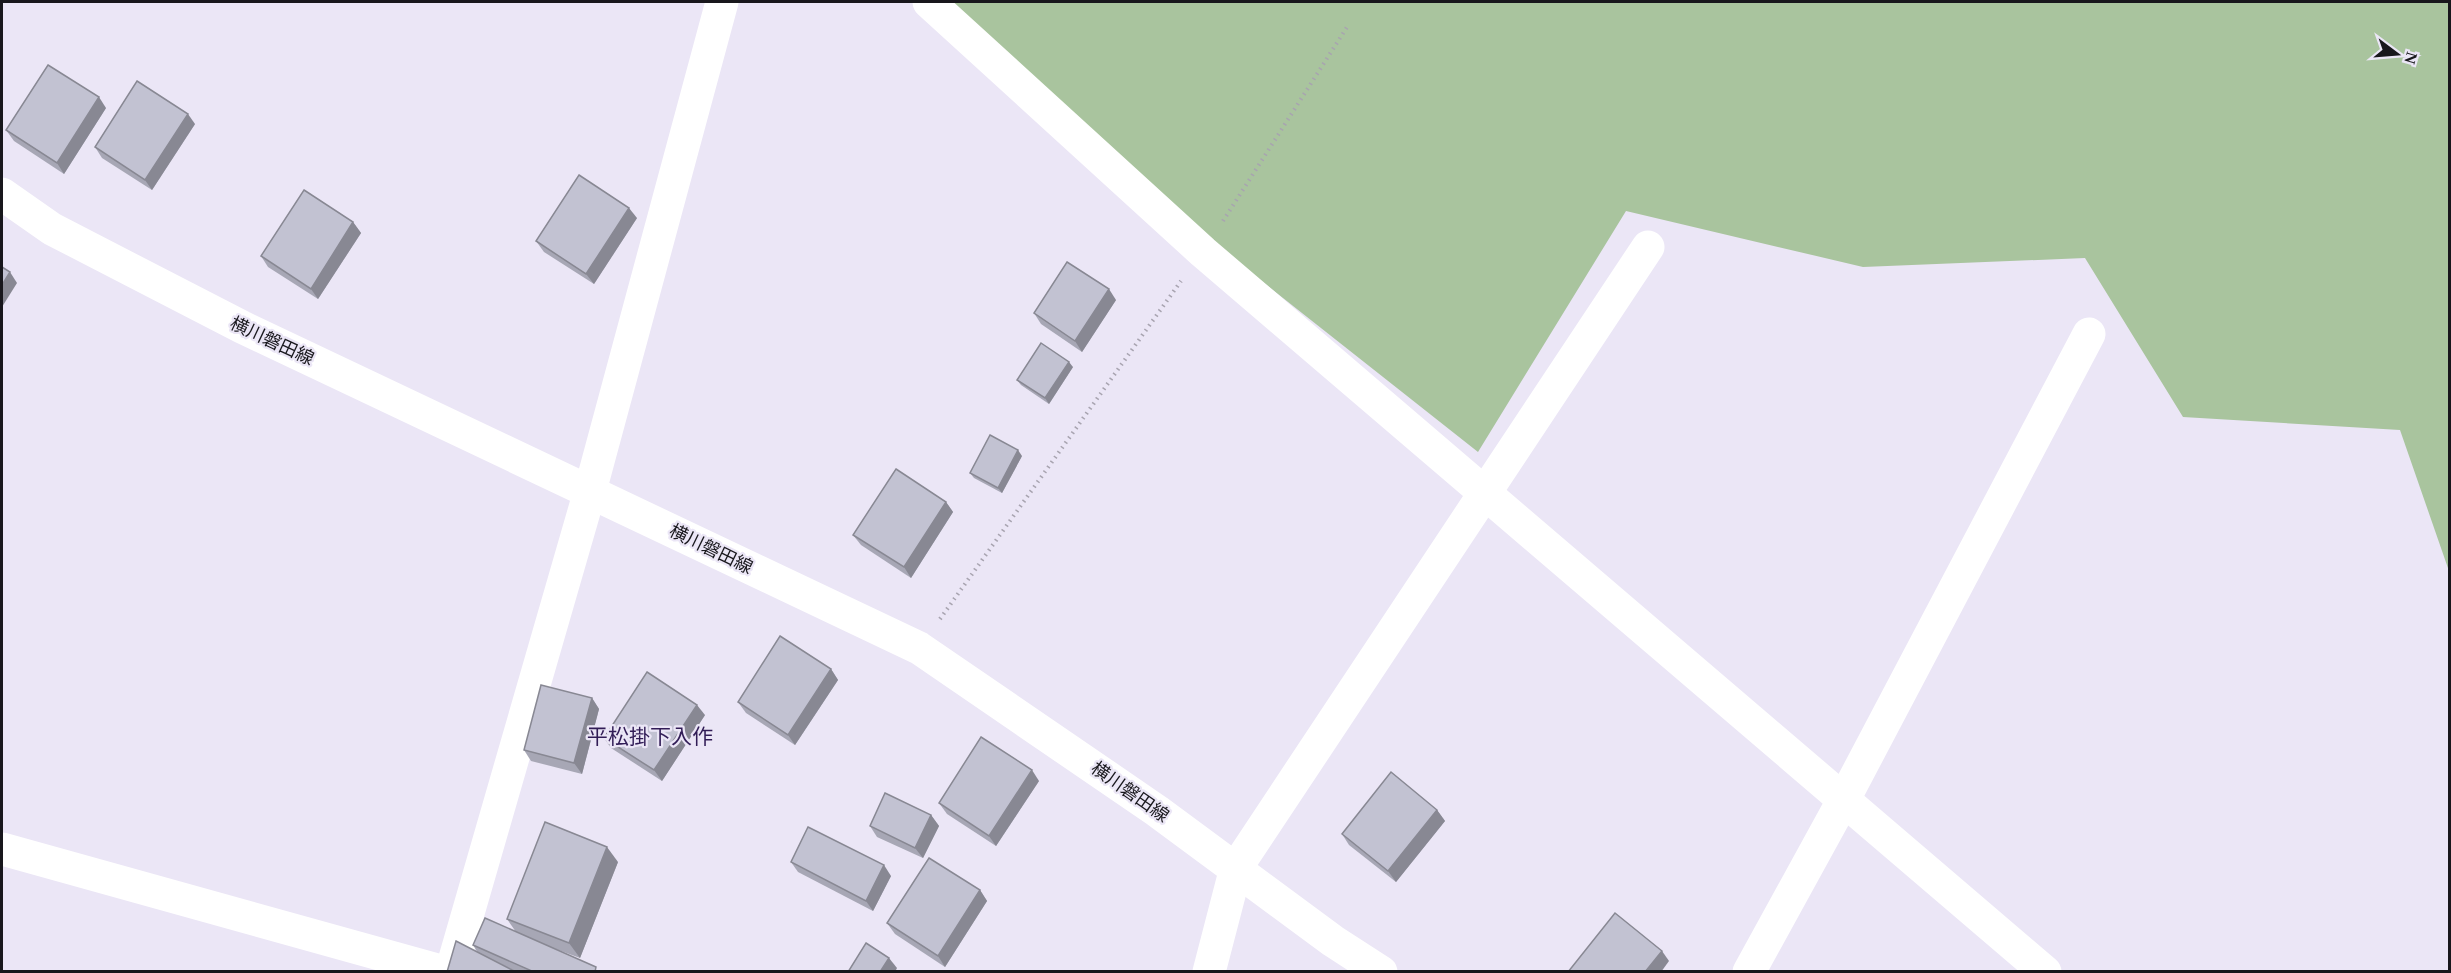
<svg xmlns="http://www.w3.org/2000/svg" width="2451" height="973" font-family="'Times New Roman','Noto Sans JP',serif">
<rect width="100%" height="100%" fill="#ebe6f6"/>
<path fill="#a9c49e" d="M939 2H2449V571L2400 430 2183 417 2085 258 1863 267 1626 211 1478 452 1064 125Z"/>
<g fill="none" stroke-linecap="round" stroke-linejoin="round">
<g stroke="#a8a4b0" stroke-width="4" stroke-dasharray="1.5 4.5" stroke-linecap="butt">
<path d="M1223 221 1349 24"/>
<path d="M940 619 1181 281"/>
</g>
<g stroke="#fff" stroke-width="33">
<path d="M929 2 1203 252 2045 972"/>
<path d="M2 849 444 972"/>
<path d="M451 972 590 491 722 2"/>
<path d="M1209 972 1236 868 1648 247"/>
<path d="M1749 972 1844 799 2089 334"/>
</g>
<path stroke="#fff" stroke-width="33" d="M2 194 52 229 242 327 919 648 1157 811 1333 941 1381 972"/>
</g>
<g fill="#a7a7b5">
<path d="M106 108 64 174 14 141 6 130Z"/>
<path d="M195 124 152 190 102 158 95 147Z"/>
<path d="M637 218 594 284 544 252 536 241Z"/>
<path d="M353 222 361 233 318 299 268 267 261 256Z"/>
<path d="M1116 300 1082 352 1041 324 1034 313Z"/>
<path d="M1073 367 1049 404 1021 385 1017 380Z"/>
<path d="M1022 456 1002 493 974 478 970 473Z"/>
<path d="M946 502 953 512 911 578 861 545 853 535Z"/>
<path d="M831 669 838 680 795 745 746 713 738 702Z"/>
<path d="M592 698 599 709 582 774 531 761 524 750Z"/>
<path d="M705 715 662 781 611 748 604 738Z"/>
<path d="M1039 781 996 846 947 814 939 803Z"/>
<path d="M1437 810 1445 821 1396 882 1349 845 1342 834Z"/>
<path d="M931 815 939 826 923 858 877 837 870 826Z"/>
<path d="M618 862 580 958 545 945 599 972H517L478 953 473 945 516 932 507 919Z"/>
<path d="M791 862 891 876 873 911 798 872Z"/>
<path d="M980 890 987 901 945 967 895 934 887 923Z"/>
</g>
<g fill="#888893">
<path d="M99 97 106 108 64 174 57 163Z"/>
<path d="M188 114 195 124 152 190 145 180Z"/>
<path d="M629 208 637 218 594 284 586 274Z"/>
<path d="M353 222 361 233 318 299 311 289Z"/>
<path d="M10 272 17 283 2 307V285Z"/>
<path d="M1109 289 1116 300 1082 352 1075 341Z"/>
<path d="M1069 362 1073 367 1049 404 1045 398Z"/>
<path d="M1018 450 1022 456 1002 493 998 488Z"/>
<path d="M946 502 953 512 911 578 904 567Z"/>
<path d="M831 669 838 680 795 745 788 735Z"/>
<path d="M592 698 599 709 582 774 574 763Z"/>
<path d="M697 705 705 715 662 781 654 770Z"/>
<path d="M1032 770 1039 781 996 846 989 836Z"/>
<path d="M1437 810 1445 821 1396 882 1388 871Z"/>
<path d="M931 815 939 826 923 858 915 848Z"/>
<path d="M607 847 618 862 580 958 569 943Z"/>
<path d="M884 865 891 876 873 911 866 901Z"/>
<path d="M980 890 987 901 945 967 938 956Z"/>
<path d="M1662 951 1669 961 1661 972H1645Z"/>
<path d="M889 958 897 968 895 972H880Z"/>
</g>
<g fill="#c2c2d2" stroke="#888893" stroke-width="1.5">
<path d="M48 65 99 97 57 163 6 130Z"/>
<path d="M137 81 188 114 145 180 95 147Z"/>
<path d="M579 175 629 208 586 274 536 241Z"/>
<path d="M304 190 353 222 311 289 261 256Z"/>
<path d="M1067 262 1109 289 1075 341 1034 313Z"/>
<path d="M2 267 10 272 2 285Z"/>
<path d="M1041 343 1069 362 1045 398 1017 380Z"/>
<path d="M990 435 1018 450 998 488 970 473Z"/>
<path d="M896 469 946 502 904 567 853 535Z"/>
<path d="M780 636 831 669 788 735 738 702Z"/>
<path d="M647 672 697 705 654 770 604 738Z"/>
<path d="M541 685 592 698 574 763 524 750Z"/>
<path d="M981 737 1032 770 989 836 939 803Z"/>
<path d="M1391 772 1437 810 1388 871 1342 834Z"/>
<path d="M885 793 931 815 915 848 870 826Z"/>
<path d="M545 822 607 847 569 943 507 919Z"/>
<path d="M808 827 884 865 866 901 791 862Z"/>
<path d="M929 858 980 890 938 956 887 923Z"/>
<path d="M1615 913 1662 951 1645 972H1568Z"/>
<path d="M485 918 596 967 595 972H534L473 945Z"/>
<path d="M456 941 516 972H447Z"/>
<path d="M866 943 889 958 880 972H848Z"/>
</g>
<g text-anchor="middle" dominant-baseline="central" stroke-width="4.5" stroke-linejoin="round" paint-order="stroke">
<g font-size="18" fill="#18171c" stroke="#ebe6f6">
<text transform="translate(272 341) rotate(25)">横川磐田線</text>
<text transform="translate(711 549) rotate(26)">横川磐田線</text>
<text transform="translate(1130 792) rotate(35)">横川磐田線</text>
</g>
<g font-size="21" fill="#311c56" stroke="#ebe6f6">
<text x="650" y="737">平松掛下入作</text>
</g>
</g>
<rect width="2451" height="973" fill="none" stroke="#18171c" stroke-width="6"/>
<g transform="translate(2397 54) rotate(106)" stroke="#ebe6f6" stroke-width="4.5" paint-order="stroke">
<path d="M0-4.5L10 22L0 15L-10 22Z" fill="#18171c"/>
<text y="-9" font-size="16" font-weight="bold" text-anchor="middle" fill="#18171c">N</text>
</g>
</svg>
